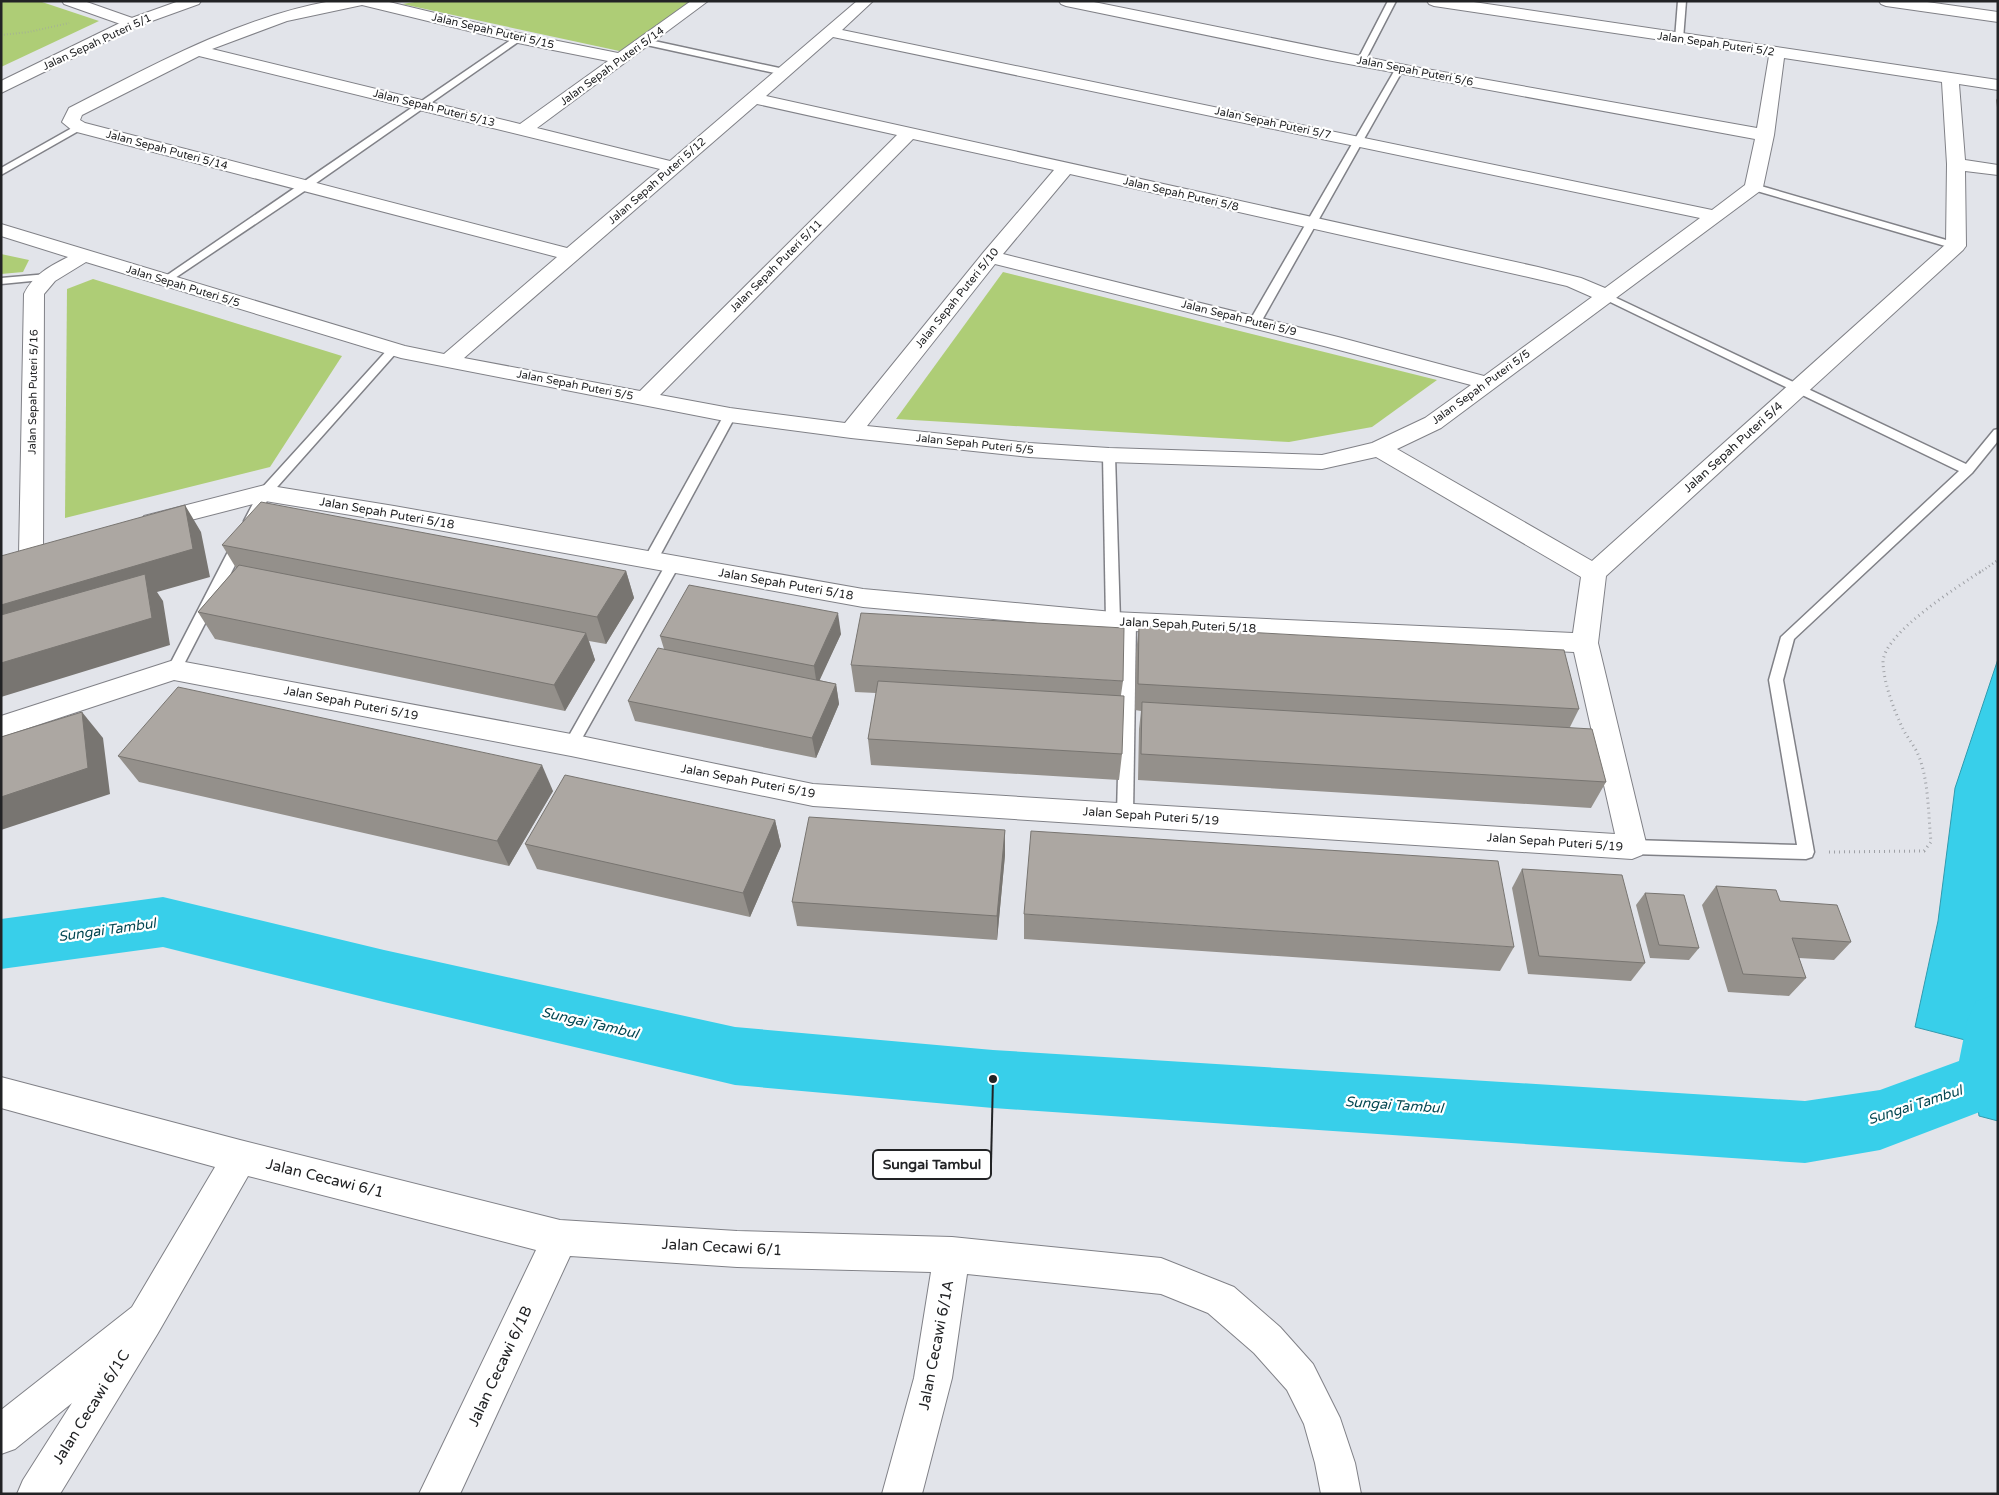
<svg xmlns="http://www.w3.org/2000/svg" width="1999" height="1495" font-family="'Varela Round',sans-serif">
<rect width="100%" height="100%" fill="#e2e4ea"/>
<g fill="#aecd76">
<path d="M1 1H39L99 21 1 67Z"/>
<path d="M421 1H692L624 52 402 4Z"/>
<path d="M1 255V254L29 260 23 272 1 274Z"/>
<path d="M1003 272 1437 380 1372 427 1289 442 896 419Z"/>
<path d="M93 279 342 356 270 467 65 518 67 289Z"/>
</g>
<path fill="#38cfea" stroke="#319baf" d="M1998 659V1121L1979 1116 1969 1041 1915 1027 1938 921 1955 788Z"/>
<g fill="none" stroke-linecap="round" stroke-linejoin="round">
<path fill="#38cfea" fill-rule="evenodd" d="M163 897 384 950 735 1027 993 1050 1805 1101 1880 1090 1959 1061 1967 1021 1976 1001 1998 994V1105L1880 1150 1805 1163 993 1108 735 1085 384 1002 163 947 1 969V919Z"/>
<defs>
<g id="lane">
<path d="M1388 1H1396L1365 61 1364 63H1358L1357 61Z"/>
<path d="M1678 1H1686L1683 39 1679 42 1675 39Z"/>
<path d="M518 35 522 38 521 40 309 188 169 282 165 283 160 280Z"/>
<path d="M645 39 784 69 788 72 784 75 642 44 641 42Z"/>
<path d="M1400 65 1404 68 1261 322 1255 325 1251 324 1249 322 1396 68Z"/>
<path d="M79 124 82 125V129L1 175V168Z"/>
<path d="M1754 184 1960 244 1961 246 1956 249 1952 248 1750 189V185Z"/>
<path d="M48 274 52 275 53 277 52 279 1 284V278Z"/>
<path d="M1606 293 1966 464 1994 430 1998 429V441L1972 473 1794 639 1783 680 1814 852 1812 857 1806 859 1632 854 1626 852 1624 847 1626 842 1632 840 1797 845 1769 680 1781 637 1959 471 1602 298 1601 296 1602 294Z"/>
<path d="M393 347 399 350 397 352 270 495 255 524H245L244 521 260 490 389 348Z"/>
<path d="M730 411 736 415 657 561 655 564H645L643 561 724 415Z"/>
<path d="M1109 451 1115 455 1120 621 1118 625H1108L1106 621 1103 455Z"/>
<path d="M240 538 245 539 247 542 181 670 179 674 174 675 169 674 167 670 233 542 235 539Z"/>
<path d="M673 559 678 561 680 564 576 749 571 751 566 749 564 745 566 741 666 564 668 561Z"/>
<path d="M1129 617 1134 618 1136 622 1133 814 1131 818 1125 820 1119 818 1117 814 1122 622 1124 618Z"/>
</g>
<g id="street">
<path d="M62 1H84L138 20 140 23 138 26H126L64 4Z"/>
<path d="M331 1H385L518 33 618 53 691 1H708L537 128 670 161 857 1H873L842 30 1712 210 1745 185 1755 139 1327 60 1066 6 1061 4 1059 1H1089L1415 67 1757 128 1769 56 1434 6 1429 4 1427 1H1467L1998 80V90L1959 84 1965 160 1998 165V175L1965 171 1966 246 1963 250 1606 576 1598 643 1647 847 1642 855 1632 859 813 806 571 756 174 680 1 737V716L174 660 571 734 813 784 1615 834 1574 652 1113 630 863 607 394 522 265 501 152 530 144 528 140 522 144 516 265 485 394 506 863 589 1113 612 1573 633 1581 577 1376 457 1322 469 1109 462 1029 457 851 438 730 422 401 358 86 262 55 281 44 294 43 555 40 561 31 563 22 561 19 555 24 294C33 275 50 266 68 257L1 236V224L405 346 444 354 557 257 73 131 62 122 69 108C153 65 237 18 331 1ZM362 5 518 43 608 61 520 124 212 49 287 21ZM833 37 1700 218 1605 288 1581 278 1538 267 766 96ZM199 56 660 169 567 248 85 123 80 120 82 115ZM1784 58 1942 82 1947 164 1946 244 1592 561 1397 449 1441 428 1760 191 1763 187 1774 135ZM757 104 897 135 640 391 464 358ZM913 139 1054 170 983 253 845 423 730 408 660 395ZM1070 174 1537 279 1567 286 1592 297 1484 376 1338 337 1003 254ZM995 264 1324 346 1471 385 1425 418 1372 443 1322 455 1109 448 1029 443 867 426Z"/>
<path d="M1879 1H1920L1998 12V22L1886 6 1881 4Z"/>
<path d="M1 1077 240 1140 560 1220 737 1231 952 1237 1161 1258 1234 1287 1280 1327 1313 1364 1340 1418 1355 1463 1361 1494H1321L1315 1463 1304 1424 1287 1390 1254 1353 1208 1313 1161 1294 967 1274 952 1378 922 1494H882L914 1378 931 1272 737 1267 570 1256 460 1494H419L536 1250 248 1176 158 1333 60 1494H17L23 1480 72 1403 15 1449 1 1454V1410L132 1307 215 1167 1 1108Z"/>
</g>
<path id="secondary" d="M179 1H201L199 4 138 26 1 93V81L126 20Z"/>
</defs>
<use href="#lane" stroke="#808187" stroke-width="3"/>
<use href="#street" stroke="#808187" stroke-width="2"/>
<use href="#secondary" stroke="#808187" stroke-width="2"/>
<path stroke="#9fa1a6" stroke-width="2" stroke-dasharray="0.5 2.5" stroke-linecap="butt" d="M1 35 29 32 69 23"/>
<path stroke="#9fa1a6" stroke-width="2.5" stroke-dasharray="1 3" stroke-linecap="butt" d="M1979 573 1998 560"/>
<path stroke="#9fa1a6" stroke-width="3" stroke-dasharray="1 4" stroke-linecap="butt" d="M1829 852 1924 851 1931 842C1928 813 1929 778 1917 752 1913 744 1907 737 1903 729 1894 710 1884 684 1883 663 1882 634 1958 587 1981 571"/>
<use href="#lane" fill="#fff" fill-rule="evenodd"/>
<use href="#street" fill="#fff" fill-rule="evenodd"/>
<use href="#secondary" fill="#fff" fill-rule="evenodd"/>
</g>
<g fill="#94908b">
<path d="M1998 97V115L1996 100Z"/>
<path d="M222 545 626 571 634 598 606 644 589 641 595 660 565 711 215 639 198 612 236 568Z"/>
<path d="M1139 626 1579 709 1570 727 1606 782 1591 808 1138 780 1139 729 1141 711 1135 710 1136 653Z"/>
<path d="M841 634 819 680 836 684 839 704 816 758 635 721 628 701 664 649 660 636Z"/>
<path d="M851 665 1123 681 1121 695 1122 754 1119 780 871 765 868 739 876 693 855 692Z"/>
<path d="M118 756 553 791 509 866 139 782Z"/>
<path d="M775 820 781 846 750 917 537 869 525 844Z"/>
<path d="M1005 830V855L997 940 797 926 792 902Z"/>
<path d="M1522 869 1645 963 1631 981 1528 974 1512 888Z"/>
<path d="M1716 886 1780 901 1851 942 1834 960 1799 958 1806 978 1789 996 1728 992 1702 905Z"/>
<path d="M1645 893 1699 948 1689 960 1650 958 1636 905Z"/>
<path d="M1024 914 1514 947 1500 971 1024 939Z"/>
</g>
<g fill="#787571">
<path d="M185 505 201 532 210 577 157 592 163 601 170 645 1 697V605Z"/>
<path d="M626 571 634 598 606 644 597 617Z"/>
<path d="M838 613 841 634 817 686 814 666Z"/>
<path d="M586 633 595 660 565 711 554 685Z"/>
<path d="M836 684 839 704 816 758 812 738Z"/>
<path d="M82 712 103 738 110 794 1 830V797Z"/>
<path d="M542 765 553 791 509 866 497 841Z"/>
<path d="M775 820 781 846 750 917 743 893Z"/>
<path d="M1005 830V855L997 940V916Z"/>
</g>
<g fill="#aca7a2" stroke="#787571">
<path d="M261 502 626 571 597 617 222 545Z"/>
<path d="M185 505 193 549 1 605V556Z"/>
<path d="M239 565 586 633 554 685 198 612Z"/>
<path d="M145 574 152 618 1 663V615Z"/>
<path d="M689 585 838 613 814 666 660 636Z"/>
<path d="M861 613 1124 628 1123 681 851 665Z"/>
<path d="M1139 626 1564 650 1579 709 1138 684Z"/>
<path d="M658 648 836 684 812 738 628 701Z"/>
<path d="M878 681 1124 696 1122 754 868 739Z"/>
<path d="M178 687 542 765 497 841 118 756Z"/>
<path d="M1142 702 1592 729 1606 782 1141 754Z"/>
<path d="M82 712 88 768 1 797V737Z"/>
<path d="M565 775 775 820 743 893 525 844Z"/>
<path d="M809 817 1005 830 997 916 792 902Z"/>
<path d="M1031 831 1498 861 1514 947 1024 914Z"/>
<path d="M1522 869 1622 875 1645 963 1539 956Z"/>
<path d="M1716 886 1776 890 1780 901 1837 905 1851 942 1792 938 1806 978 1743 974Z"/>
<path d="M1645 893 1684 895 1699 948 1659 945Z"/>
</g>
<g text-anchor="middle" dominant-baseline="central" stroke-width="4.5" stroke-linejoin="round" paint-order="stroke">
<g font-size="11" fill="#222325" stroke="#fff">
<text transform="translate(493 31) rotate(13)">Jalan Sepah Puteri 5/15</text>
<text transform="translate(97 42) rotate(-25)">Jalan Sepah Puteri 5/1</text>
<text transform="translate(1716 44) rotate(8)">Jalan Sepah Puteri 5/2</text>
<text transform="translate(612 66) rotate(-36)">Jalan Sepah Puteri 5/14</text>
<text transform="translate(1415 71) rotate(11)">Jalan Sepah Puteri 5/6</text>
<text transform="translate(434 108) rotate(14)">Jalan Sepah Puteri 5/13</text>
<text transform="translate(1273 123) rotate(12)">Jalan Sepah Puteri 5/7</text>
<text transform="translate(167 150) rotate(15)">Jalan Sepah Puteri 5/14</text>
<text transform="translate(657 181) rotate(-41)">Jalan Sepah Puteri 5/12</text>
<text transform="translate(1181 194) rotate(13)">Jalan Sepah Puteri 5/8</text>
<text transform="translate(776 266) rotate(-45)">Jalan Sepah Puteri 5/11</text>
<text transform="translate(183 286) rotate(17)">Jalan Sepah Puteri 5/5</text>
<text transform="translate(957 298) rotate(-51)">Jalan Sepah Puteri 5/10</text>
<text transform="translate(1239 318) rotate(14)">Jalan Sepah Puteri 5/9</text>
<text transform="translate(575 385) rotate(11)">Jalan Sepah Puteri 5/5</text>
<text transform="translate(1481 387) rotate(-36)">Jalan Sepah Puteri 5/5</text>
<text transform="translate(33 392) rotate(-89)">Jalan Sepah Puteri 5/16</text>
<text transform="translate(975 444) rotate(6)">Jalan Sepah Puteri 5/5</text>
</g>
<g font-size="12" fill="#222325" stroke="#fff">
<text transform="translate(1733 447) rotate(-42)">Jalan Sepah Puteri 5/4</text>
<text transform="translate(387 513) rotate(10)">Jalan Sepah Puteri 5/18</text>
<text transform="translate(786 584) rotate(10)">Jalan Sepah Puteri 5/18</text>
<text transform="translate(1188 625) rotate(3)">Jalan Sepah Puteri 5/18</text>
<text transform="translate(351 703) rotate(11)">Jalan Sepah Puteri 5/19</text>
<text transform="translate(748 781) rotate(11)">Jalan Sepah Puteri 5/19</text>
<text transform="translate(1151 816) rotate(4)">Jalan Sepah Puteri 5/19</text>
<text transform="translate(1555 842) rotate(4)">Jalan Sepah Puteri 5/19</text>
</g>
<g font-size="14" font-style="italic" fill="#034752" stroke="#fff">
<text transform="translate(107 930) rotate(-8)">Sungai Tambul</text>
<text transform="translate(590 1023) rotate(13)">Sungai Tambul</text>
<text transform="translate(1394 1105) rotate(4)">Sungai Tambul</text>
<text transform="translate(1915 1105) rotate(-18)">Sungai Tambul</text>
</g>
<g font-size="15" fill="#222325" stroke="#fff">
<text transform="translate(325 1178) rotate(14)">Jalan Cecawi 6/1</text>
<text transform="translate(722 1247) rotate(3)">Jalan Cecawi 6/1</text>
<text transform="translate(936 1345) rotate(-79)">Jalan Cecawi 6/1A</text>
<text transform="translate(500 1366) rotate(-65)">Jalan Cecawi 6/1B</text>
<text transform="translate(91 1407) rotate(-58)">Jalan Cecawi 6/1C</text>
</g>
</g>
<path fill="none" stroke="#222325" stroke-width="2" d="M993 1079L991 1164"/>
<circle fill="#222325" stroke="#fff" stroke-width="2" cx="993" cy="1079" r="5"/>
<rect fill="#fff" stroke="#222325" stroke-width="2" x="873" y="1150" width="118" height="29" rx="5"/>
<g font-size="14" text-anchor="middle" font-weight="bold" fill="#222325">
<text x="932" y="1169">Sungai Tambul</text>
</g>
<rect width="1999" height="1495" fill="none" stroke="#222325" stroke-width="5"/>
</svg>
